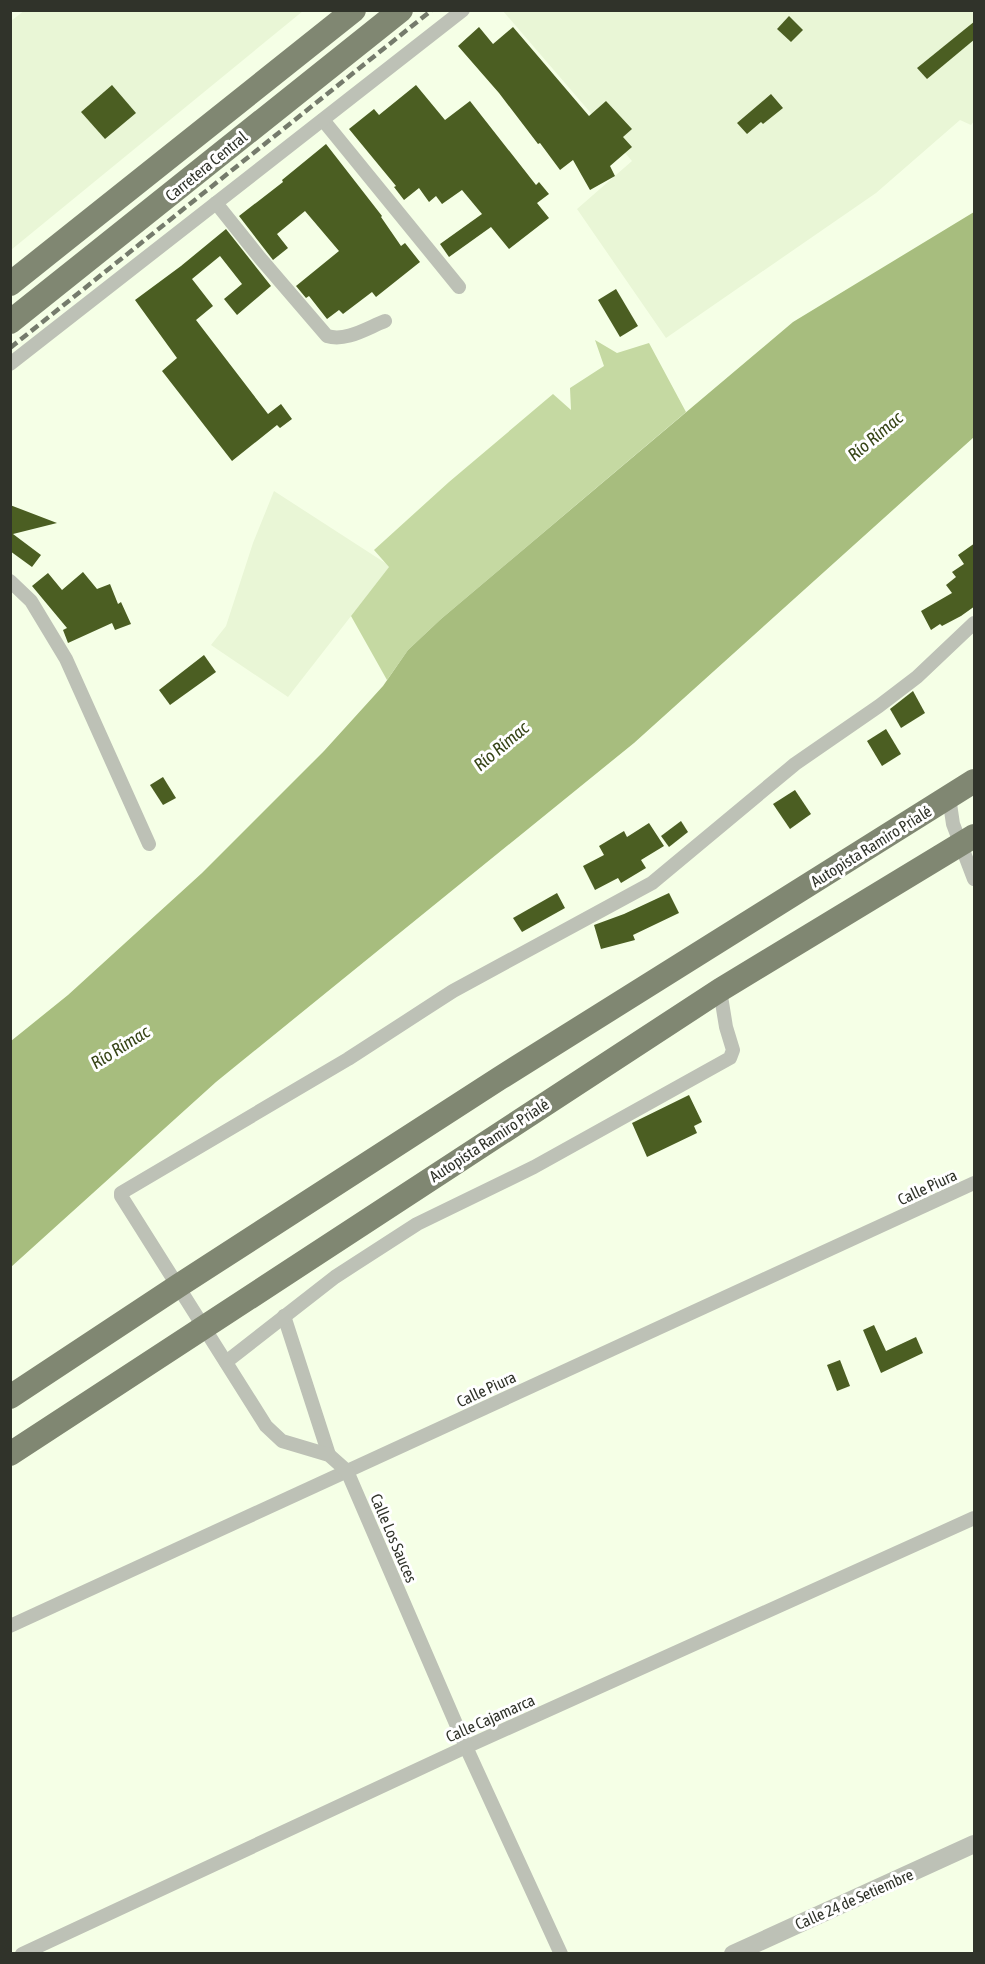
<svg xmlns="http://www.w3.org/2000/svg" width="985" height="1964" font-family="'Asap Condensed',sans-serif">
<rect width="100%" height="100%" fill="#f5ffe6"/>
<g fill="#e9f6d6">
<path d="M25 10 303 11 11 250V21Z"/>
<path d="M503 11H974V121L971 125 960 120 876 193 666 338 577 209 632 161Z"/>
<path d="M274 491 390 566 288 697 211 645 226 626 253 543Z"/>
</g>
<path fill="#c5d9a2" d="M595 340 617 353 649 343 686 412 441 619 408 650 387 680 351 616 389 567 374 550 449 482 553 394 571 410 570 388 604 366Z"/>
<path fill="#a7bd7e" d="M974 212V437L634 743 216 1082 11 1267V1041L68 995 202 873 324 751 383 686 408 650 441 619 793 322Z"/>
<g fill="#4b5e22">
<path d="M789 16 803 30 791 42 777 29Z"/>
<path d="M975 21V39L927 79 917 68Z"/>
<path d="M479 27 493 44 513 27 589 116 606 101 632 129 623 137 632 147 610 166 615 176 590 190 573 160 560 170 540 143 538 144 499 93 458 46Z"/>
<path d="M112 85 136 113 105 139 81 112Z"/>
<path d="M416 85 445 120 470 101 536 185 539 182 549 194 537 203 549 218 509 249 491 227 449 257 440 244 482 214 462 190 442 204 436 196 429 202 419 188 404 200 394 187 396 186 349 129 374 109 379 115Z"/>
<path d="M771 94 783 108 763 124 761 122 747 134 737 123Z"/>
<path d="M326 144 382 216 381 217 401 246 405 243 420 262 376 297 372 292 343 314 339 310 327 319 309 296 306 298 296 286 339 251 305 211 277 234 288 248 273 260 239 216 283 182 282 180Z"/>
<path d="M226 229 271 286 237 315 224 299 242 284 220 256 192 279 213 306 196 320 268 414 281 404 292 419 280 428 277 425 232 461 162 371 177 358 135 300 181 266Z"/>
<path d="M616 289 638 326 620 337 598 300Z"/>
<path d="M10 505 57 523 13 534 41 555 32 567 10 551Z"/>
<path d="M975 543V606L961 616 942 626 940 624 931 630 921 611 952 593 946 585 956 577 952 572 964 564 958 555Z"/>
<path d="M83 572 97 589 110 584 118 604 121 602 131 624 115 630 112 623 68 643 63 630 67 628 32 586 48 573 62 590Z"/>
<path d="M204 655 216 672 170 705 159 690Z"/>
<path d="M913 691 925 713 901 728 890 709Z"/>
<path d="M886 729 901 754 882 766 867 741Z"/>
<path d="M163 777 176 798 163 805 150 785Z"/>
<path d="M795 790 811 814 790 829 773 804Z"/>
<path d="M681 821 688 832 669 847 661 836Z"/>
<path d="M649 823 664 846 641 860 646 868 621 883 618 878 595 890 583 866 604 855 599 846 624 831 627 837Z"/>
<path d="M557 893 565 908 522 932 513 918Z"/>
<path d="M669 893 679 913 633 935 635 940 601 949 594 925 624 914Z"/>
<path d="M689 1095 702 1122 694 1126 697 1133 647 1157 632 1123Z"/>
<path d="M874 1325 886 1351 916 1337 923 1353 881 1373 863 1330Z"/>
<path d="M840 1360 850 1386 837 1391 827 1365Z"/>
</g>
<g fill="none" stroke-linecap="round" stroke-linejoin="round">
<g stroke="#bdc1b6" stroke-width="14">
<path d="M323 120 459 287"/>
<path d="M216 203 260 258 327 336C346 342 367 328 385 321"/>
<path d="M10 364 463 10"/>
<path d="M10 581 31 601 66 659 149 844"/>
<path d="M949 797 953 824 974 879"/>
<path d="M284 1316 329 1455"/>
<path d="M226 1362 335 1277 417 1224 534 1167 730 1058 733 1050 726 1027 720 990"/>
<path d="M10 1626 974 1183"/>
<path d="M22 1954 466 1747 974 1518"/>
<path d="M561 1954 466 1747 347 1471 329 1455 282 1441 266 1426 121 1196V1193L348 1059 453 991 652 883 795 764 879 706 917 677 974 623"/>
</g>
<path stroke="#bdc1b6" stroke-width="18" d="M733 1954 974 1844"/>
<g stroke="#808772" stroke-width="24">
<path d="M10 284 354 10"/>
<path d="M10 322 401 10"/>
<path d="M10 1397 178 1286 500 1078 974 781"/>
<path d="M10 1454 720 990 974 836"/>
</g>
<path stroke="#757b6c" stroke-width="4.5" stroke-dasharray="9 4.5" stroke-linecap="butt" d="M10 348 432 10"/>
</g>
<g text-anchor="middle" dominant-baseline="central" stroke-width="6" stroke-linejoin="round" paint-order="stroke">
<g font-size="16" fill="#30332a" stroke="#fff">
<text transform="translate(206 166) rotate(-39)">Carretera Central</text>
<text transform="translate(871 846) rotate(-32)">Autopista Ramiro Prialé</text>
<text transform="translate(489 1140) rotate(-33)">Autopista Ramiro Prialé</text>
<text transform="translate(927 1187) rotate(-25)">Calle Piura</text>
<text transform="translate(486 1389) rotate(-25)">Calle Piura</text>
<text transform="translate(394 1538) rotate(67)">Calle Los Sauces</text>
<text transform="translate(490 1718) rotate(-24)">Calle Cajamarca</text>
<text transform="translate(854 1899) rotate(-24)">Calle 24 de Setiembre</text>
</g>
<g font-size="18" font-style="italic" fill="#374517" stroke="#fff">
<text transform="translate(875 436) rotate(-40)">Río Rímac</text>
<text transform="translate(501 746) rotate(-40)">Río Rímac</text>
<text transform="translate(120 1047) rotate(-32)">Río Rímac</text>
</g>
</g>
<rect width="985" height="1964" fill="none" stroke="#30332a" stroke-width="24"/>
</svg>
